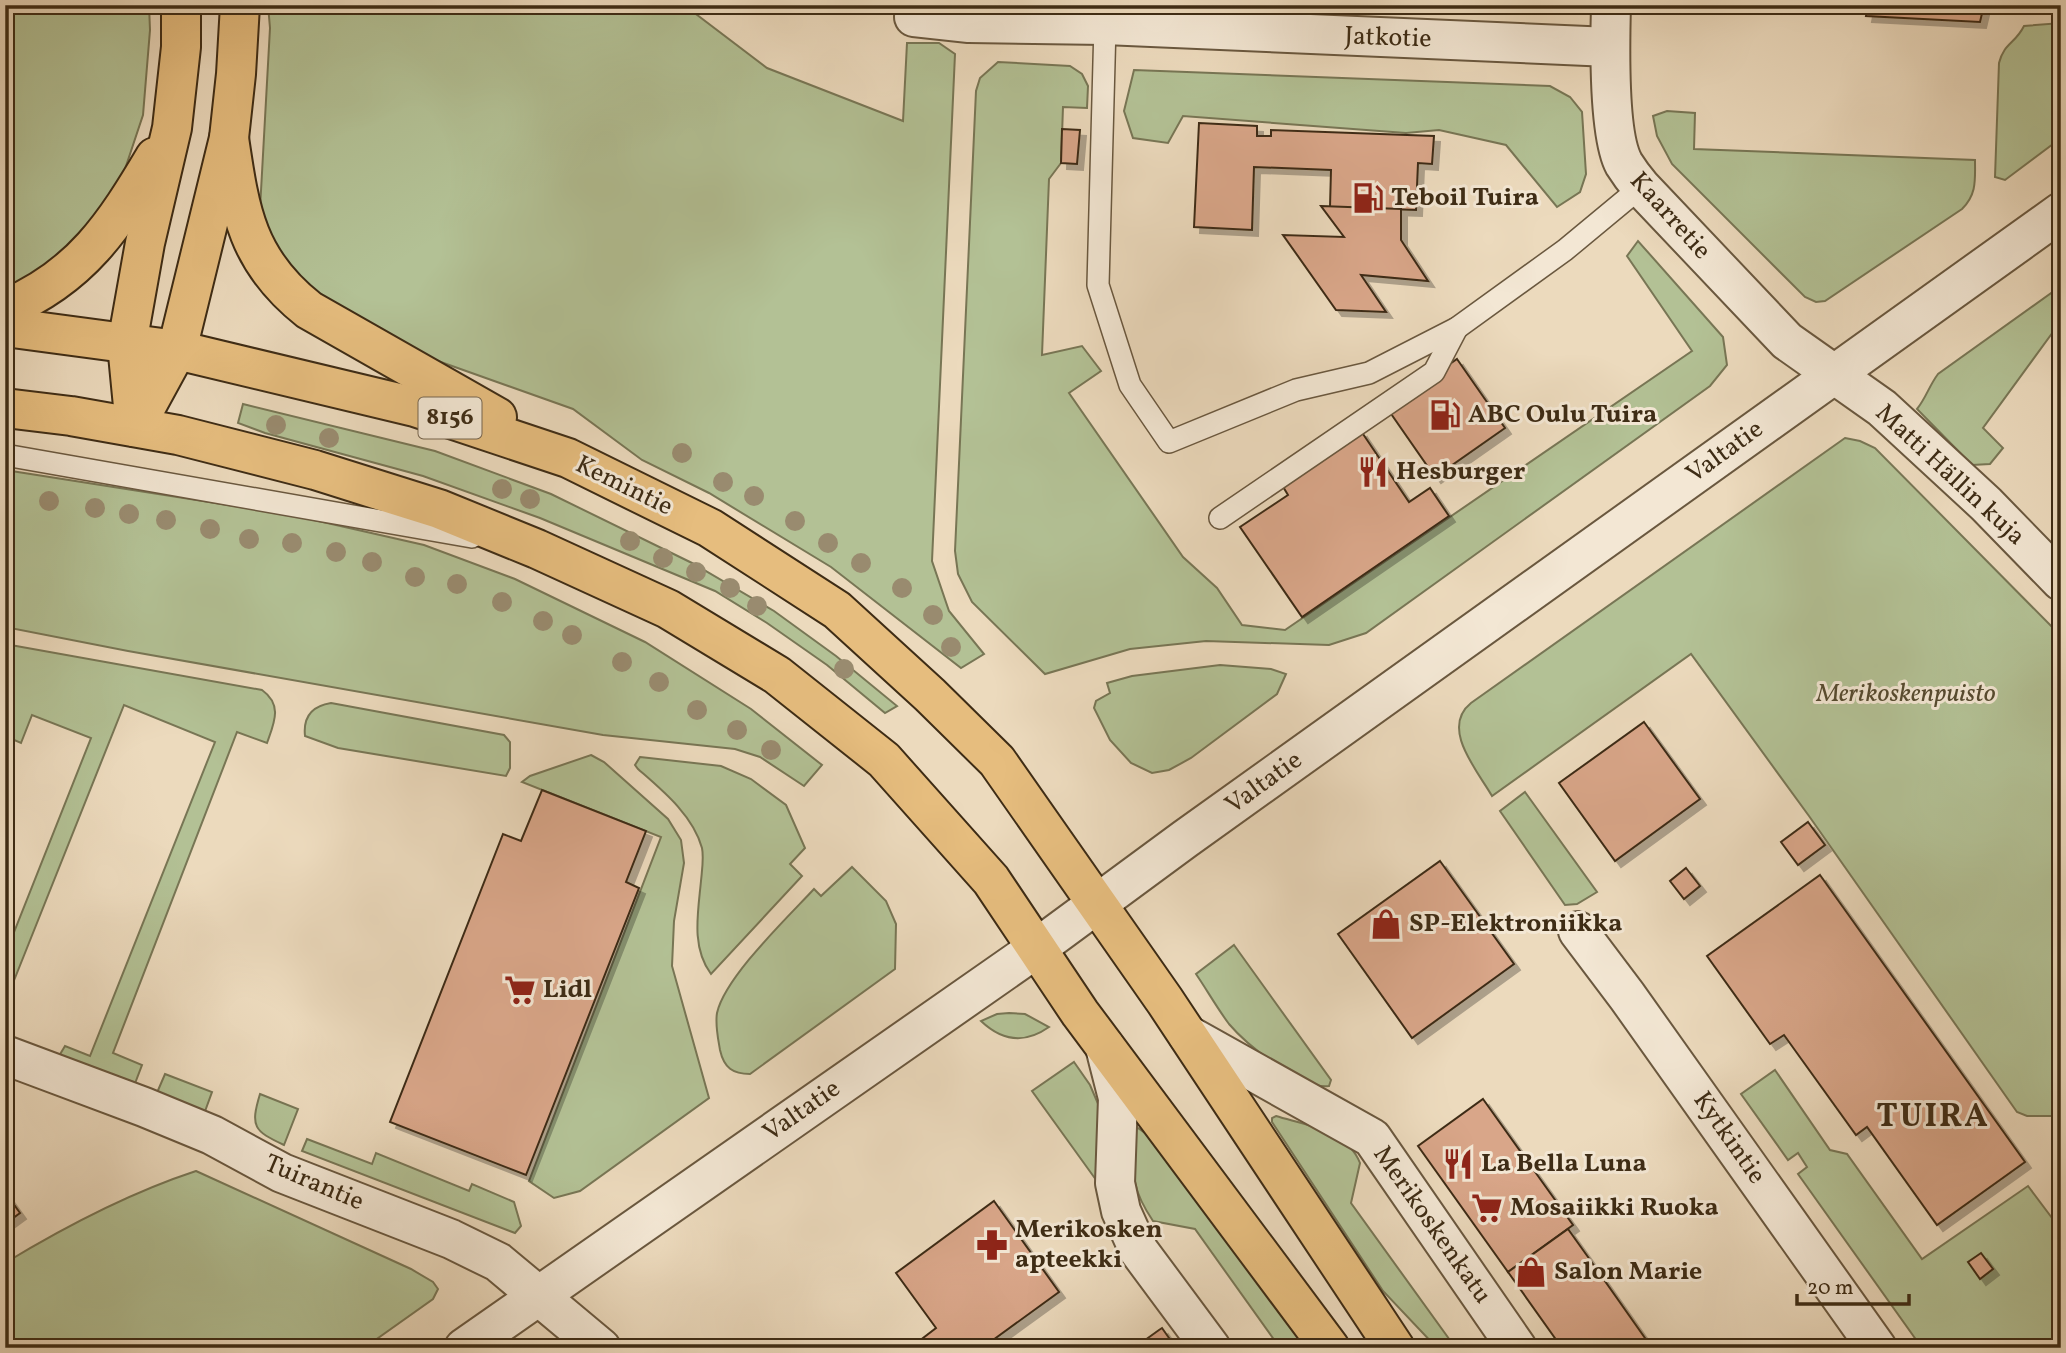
<svg xmlns="http://www.w3.org/2000/svg" width="2066" height="1353" font-family="Vollkorn,serif">
<defs>
<filter id="shadow"><feDropShadow dx="6" dy="6" stdDeviation="0" flood-color="#0004"/></filter>
</defs>
<rect width="100%" height="100%" fill="#ecdabd"/>
<filter id="stains"><feTurbulence type="fractalNoise" baseFrequency=".00286" numOctaves="4"/><feColorMatrix values="0 0 0 0 .2 0 0 0 0 .09 0 0 0 0 .02 0 0 0 .5 -.17"/></filter>
<radialGradient id="worn" r=".72"><stop offset=".6" stop-color="#630" stop-opacity="0"/><stop offset="1" stop-color="#630" stop-opacity=".3"/></radialGradient>
<g fill="#b3c195" stroke="#787655" stroke-width="2">
<path d="M5 5H149L150 30 143 115 117 193 41 280 5 287Z"/>
<path d="M268 5H684L767 68 903 121 907 43H939L955 54 932 561 949 611 984 654 961 668 831 567 709 493 642 460 573 409 438 361 384 338 330 307 298 278 273 248 260 209 270 28Z"/>
<path d="M2061 23V138L2005 180 1995 177 1999 63C2004 43 2015 44 2024 26Z"/>
<path d="M998 62 1070 66 1082 74 1088 86 1087 108 1063 107 1061 163 1049 179 1042 355 1082 346 1101 371 1069 393 1183 557 1217 588 1242 625 1285 630 1692 351 1627 256 1638 241 1723 337 1727 365 1710 386 1366 633 1329 645 1206 641 1130 649 1045 674 972 602 958 574 955 551 976 91 980 78Z"/>
<path d="M1134 70 1550 86 1570 97 1582 112 1586 174 1580 192 1557 207 1506 145 1439 130 1406 133 1183 116 1168 143 1133 138 1124 111Z"/>
<path d="M1667 111 1695 113 1694 149 1975 160C1975 180 1977 194 1962 209L1825 301 1816 302 1805 297 1672 164 1657 136 1653 116Z"/>
<path d="M2061 286V321L1983 428 2003 448 1990 464 1972 465 1917 409C1926 398 1929 386 1938 374Z"/>
<path d="M243 404 435 451 551 494 692 563 774 611 836 656 897 706 885 713 827 665 767 623 715 591 540 518 423 476 265 433 238 423Z"/>
<path d="M1845 438 1860 441 1875 448 2061 636V1116H2027L2017 1112 1809 816 1691 654 1492 796C1477 770 1440 728 1471 703Z"/>
<path d="M5 470 292 515 424 545 515 579 645 642 751 709 822 765 804 786 760 757 735 749 603 735 128 651 5 627Z"/>
<path d="M5 644 262 690C283 705 274 723 267 743L237 732 113 1053 142 1065 134 1086 59 1056 65 1046 90 1056 215 742 124 705 5 1003V955L91 738 32 715 21 743 5 736Z"/>
<path d="M1220 665 1271 669 1286 674 1277 694 1191 758 1169 770 1152 773 1131 763 1110 740 1094 708 1096 701 1110 693 1107 683 1132 676Z"/>
<path d="M331 703 504 735 510 742V768L506 776 338 748 305 736C303 717 312 706 331 703Z"/>
<path d="M591 755 604 762 668 819 681 840 684 863 674 921 672 966 709 1098 580 1191 554 1198 529 1181 661 837 522 782 530 776Z"/>
<path d="M640 757 721 766 751 779 786 805 805 848 790 864 802 876 711 974C691 947 698 913 701 881 702 870 704 858 702 848 693 815 662 790 638 769L635 765Z"/>
<path d="M1525 792 1597 892 1577 904 1565 905 1500 811Z"/>
<path d="M852 867 886 901 896 924 895 969 750 1074C733 1074 724 1068 720 1050 718 1038 715 1025 717 1013 725 977 788 917 814 889L821 896Z"/>
<path d="M1234 945 1331 1080 1329 1086C1302 1090 1246 1044 1229 1024 1217 1008 1207 990 1196 974Z"/>
<path d="M1009 1013 1025 1014 1049 1027C1025 1044 1002 1041 981 1021L997 1014Z"/>
<path d="M1074 1062 1090 1085 1099 1106V1184L1032 1091Z"/>
<path d="M1775 1070 1830 1150 1847 1154 1922 1259 2028 1186 2061 1230V1348H1922L1798 1174 1807 1167 1798 1153 1788 1160 1741 1094Z"/>
<path d="M165 1074 212 1092 204 1114 156 1095Z"/>
<path d="M260 1094 298 1109 284 1145C254 1131 250 1127 260 1094Z"/>
<path d="M1276 1116C1305 1125 1347 1130 1360 1163L1351 1203 1452 1343 1445 1348H1437L1383 1291 1272 1122V1118Z"/>
<path d="M1138 1128 1149 1136 1313 1348H1280L1195 1229 1153 1221C1128 1184 1134 1171 1135 1129Z"/>
<path d="M307 1139 372 1164 376 1153 469 1191 472 1184 514 1202 521 1226 515 1233 302 1151Z"/>
<path d="M196 1171 411 1269 433 1282 438 1289 433 1299 364 1348H5V1263C66 1226 129 1193 196 1171Z"/>
</g>
<g fill="#d9a689" stroke="#3e2c15" stroke-width="2" filter="url(#shadow)">
<path d="M1868 5H1984L1980 22 1866 16Z"/>
<path d="M1199 123 1257 126V136H1271V130L1434 136 1432 164 1418 163 1416 210 1330 207 1331 170 1254 167 1252 230 1194 227Z"/>
<path d="M1062 129 1080 130 1077 164 1061 163Z"/>
<path d="M1321 206 1401 209V240L1428 281 1361 275 1386 312 1336 310 1283 235 1344 237Z"/>
<path d="M1457 359 1505 428 1435 477 1387 408Z"/>
<path d="M1361 431 1409 502 1430 488 1449 516 1302 617 1240 527 1288 495 1282 485Z"/>
<path d="M1644 722 1700 799 1615 861 1559 783Z"/>
<path d="M542 790 646 831 626 882 639 888 526 1175 390 1122 503 834 521 841Z"/>
<path d="M1808 822 1825 845 1798 865 1781 842Z"/>
<path d="M1440 861 1514 964 1412 1038 1338 934Z"/>
<path d="M1686 868 1700 886 1684 899 1670 881Z"/>
<path d="M1820 875 2025 1162 1937 1225 1867 1127 1856 1135 1784 1035 1770 1044 1707 956Z"/>
<path d="M1483 1099 1573 1225 1508 1272 1418 1146Z"/>
<path d="M5 1192 20 1213 5 1224Z"/>
<path d="M994 1201 1059 1292 982 1348H910L936 1328 896 1273Z"/>
<path d="M1568 1229 1588 1257 1652 1348H1562L1508 1272Z"/>
<path d="M1981 1253 1993 1269 1980 1279 1968 1262Z"/>
<path d="M1162 1328 1176 1348H1134L1159 1330Z"/>
</g>
<g fill="none" stroke-linecap="round" stroke-linejoin="round">
<defs>
<g id="service">
<path d="M1105 25 1098 285 1130 385 1169 442 1296 390 1369 373 1457 328 1565 250 1641 187"/>
<path d="M5 455 472 537"/>
<path d="M1220 518 1434 372 1457 328"/>
</g>
<g id="minor">
<path d="M1611 5C1610 41 1608 135 1624 164 1629 172 1635 180 1641 187L1787 341 1882 408 1986 504 2061 581"/>
<path d="M914 17 969 23 1105 25 1610 47"/>
<path d="M1578 931 1627 996 1877 1348"/>
<path d="M1188 1035 1372 1138 1517 1348"/>
<path d="M1105 1047 1118 1098 1115 1183 1121 1211 1139 1251 1211 1348"/>
<path d="M5 1055 144 1107 212 1135 282 1173 451 1239 498 1262 601 1348"/>
</g>
<path id="tertiary" d="M464 1348 1037 948 1185 839 2061 212"/>
<g id="primary">
<path d="M229 138C240 213 247 261 309 310L497 417"/>
<path d="M5 309C81 277 114 226 155 157"/>
<path d="M5 327 177 350 415 407 568 458 710 528 837 610 930 695 997 761 1165 1001 1395 1348"/>
<path d="M5 408 71 416 178 435 315 470 439 509 537 549 668 609 777 675 884 760 991 880 1080 1013 1330 1348"/>
<path d="M135 427 177 350 229 138 236 74 240 5"/>
<path d="M135 427 127 344 145 243 172 128 181 47V5"/>
</g>
</defs>
<use href="#service" stroke="#6a583f" stroke-width="24"/>
<use href="#minor" stroke="#6a583f" stroke-width="42"/>
<use href="#tertiary" stroke="#6a583f" stroke-width="42"/>
<use href="#primary" stroke="#3e2c15" stroke-width="42"/>
<use href="#service" stroke="#f3e7d4" stroke-width="21"/>
<use href="#minor" stroke="#f3e7d4" stroke-width="38"/>
<use href="#tertiary" stroke="#f3e7d4" stroke-width="38"/>
<use href="#primary" stroke="#e6bd7e" stroke-width="38"/>
</g>
<g fill="#998b6f">
<circle cx="276" cy="425" r="10"/>
<circle cx="329" cy="438" r="10"/>
<circle cx="682" cy="453" r="10"/>
<circle cx="723" cy="482" r="10"/>
<circle cx="502" cy="489" r="10"/>
<circle cx="754" cy="496" r="10"/>
<circle cx="530" cy="499" r="10"/>
<circle cx="49" cy="501" r="10"/>
<circle cx="95" cy="508" r="10"/>
<circle cx="129" cy="514" r="10"/>
<circle cx="166" cy="520" r="10"/>
<circle cx="795" cy="521" r="10"/>
<circle cx="210" cy="529" r="10"/>
<circle cx="249" cy="539" r="10"/>
<circle cx="630" cy="541" r="10"/>
<circle cx="292" cy="543" r="10"/>
<circle cx="828" cy="543" r="10"/>
<circle cx="336" cy="552" r="10"/>
<circle cx="663" cy="558" r="10"/>
<circle cx="372" cy="562" r="10"/>
<circle cx="861" cy="563" r="10"/>
<circle cx="696" cy="572" r="10"/>
<circle cx="415" cy="577" r="10"/>
<circle cx="457" cy="584" r="10"/>
<circle cx="730" cy="588" r="10"/>
<circle cx="902" cy="588" r="10"/>
<circle cx="502" cy="602" r="10"/>
<circle cx="757" cy="606" r="10"/>
<circle cx="933" cy="615" r="10"/>
<circle cx="543" cy="621" r="10"/>
<circle cx="572" cy="635" r="10"/>
<circle cx="951" cy="647" r="10"/>
<circle cx="622" cy="662" r="10"/>
<circle cx="844" cy="669" r="10"/>
<circle cx="659" cy="682" r="10"/>
<circle cx="697" cy="710" r="10"/>
<circle cx="737" cy="730" r="10"/>
<circle cx="771" cy="750" r="10"/>
</g>
<defs>
<symbol id="fuel-bare" viewBox="-9 -9 18 18"><path d="M-5.5-6h7V0h2V4h1.3V-2.5L3-4.5l.8-.8L6-3V5H2.5V1h-1V6h-7ZM-4.2-4.7v3.2H.2V-4.7Z" fill="#8f2418" stroke="#f3e7d4" stroke-width="2.5" paint-order="stroke"/></symbol>
<symbol id="restaurant-bare" viewBox="-9 -9 18 18"><path d="M-5-6h1v4h1v-4h1v4h1v-4h1v5L-1.5 .5V6h-2V.5L-5-1ZM5-6V6H3V1.5H1.5Q1.5-4 5-6Z" fill="#8f2418" stroke="#f3e7d4" stroke-width="2.5" paint-order="stroke"/></symbol>
<symbol id="shop-bare" viewBox="-9 -9 18 18"><path d="M-5-2.5h2.3a2.7 3.5 0 0 1 5.4 0H5L5.5 6h-11ZM-1.5-2.5h3a1.5 2.3 0 0 0-3 0Z" fill="#8f2418" stroke="#f3e7d4" stroke-width="2.5" paint-order="stroke"/></symbol>
<symbol id="supermarket-bare" viewBox="-9 -9 18 18"><path d="M-6-5.5h2.5l.6 2H6L4.5 2H-2.5L-4.4-4H-6ZM-1.5 3.2a1.3 1.3 0 1 0 .1 0ZM3 3.2a1.3 1.3 0 1 0 .1 0Z" fill="#8f2418" stroke="#f3e7d4" stroke-width="2.5" paint-order="stroke"/></symbol>
<symbol id="pharmacy-bare" viewBox="-9 -9 18 18"><path d="M-2-6h4v4h4v4h-4v4h-4v-4h-4v-4h4Z" fill="#8f2418" stroke="#f3e7d4" stroke-width="2.5" paint-order="stroke"/></symbol>
</defs>
<g fill-rule="evenodd">
<use href="#fuel-bare" x="1346" y="176" width="44" height="44"/>
<use href="#fuel-bare" x="1423" y="393" width="44" height="44"/>
<use href="#restaurant-bare" x="1351" y="450" width="44" height="44"/>
<use href="#shop-bare" x="1364" y="902" width="44" height="44"/>
<use href="#supermarket-bare" x="498" y="968" width="44" height="44"/>
<use href="#restaurant-bare" x="1436" y="1142" width="44" height="44"/>
<use href="#supermarket-bare" x="1465" y="1186" width="44" height="44"/>
<use href="#pharmacy-bare" x="970" y="1223" width="44" height="44"/>
<use href="#shop-bare" x="1509" y="1250" width="44" height="44"/>
</g>
<g text-anchor="middle" dominant-baseline="central" stroke-width="6" stroke-linejoin="round" paint-order="stroke">
<rect fill="#f3e7d4" stroke="#74644e" stroke-width="2" x="418.5" y="397.5" width="63" height="41" rx="5"/>
<g font-size="24" font-weight="bold" fill="#3e2c15">
<text x="450" y="418">8156</text>
</g>
<g font-size="26" fill="#3e2c15" stroke="#f3e7d4">
<text transform="translate(1388 38) rotate(2)">Jatkotie</text>
<text transform="translate(1670 216) rotate(48)">Kaarretie</text>
<text transform="translate(1725 452) rotate(-36)">Valtatie</text>
<text transform="translate(1950 475) rotate(43)">Matti Hällin kuja</text>
<text transform="translate(624 486) rotate(26)">Kemintie</text>
<text transform="translate(1264 783) rotate(-36)">Valtatie</text>
<text transform="translate(802 1111) rotate(-35)">Valtatie</text>
<text transform="translate(1729 1138) rotate(55)">Kytkintie</text>
<text transform="translate(314 1183) rotate(23)">Tuirantie</text>
<text transform="translate(1432 1225) rotate(55)">Merikoskenkatu</text>
</g>
<g font-size="26" font-weight="bold" fill="#3e2c15" stroke="#f3e7d4" text-anchor="start">
<text x="1391" y="198">Teboil Tuira</text>
<text x="1468" y="415">ABC Oulu Tuira</text>
<text x="1396" y="472">Hesburger</text>
<text x="1409" y="924">SP-Elektroniikka</text>
<text x="543" y="990">Lidl</text>
<text x="1481" y="1164">La Bella Luna</text>
<text x="1510" y="1208">Mosaiikki Ruoka</text>
<text x="1015" y="1230">Merikosken<tspan x="1015" dy="30">apteekki</tspan></text>
<text x="1554" y="1272">Salon Marie</text>
</g>
<g font-size="26" font-style="italic" fill="#554a2f" stroke="#f3e7d4">
<text x="1906" y="694">Merikoskenpuisto</text>
</g>
<g font-size="33" font-weight="bold" letter-spacing="2" fill="#3e2c15" stroke="#f3e7d4">
<text x="1933" y="1118">TUIRA</text>
</g>
</g>
<rect width="2066" height="1353" fill="none" stroke="#ecdabd" stroke-width="28"/>
<rect x="7" y="7" width="2052" height="1339" fill="none" stroke="#3e2c15" stroke-width="3.5"/>
<rect x="14" y="14" width="2038" height="1325" fill="none" stroke="#3e2c15" stroke-width="2"/>
<path d="M1797 1294v10h112v-10" fill="none" stroke="#3e2c15" stroke-width="3.5"/>
<text x="1807" y="1294" font-size="21" fill="#3e2c15" stroke="#f3e7d4" stroke-width="5" paint-order="stroke">20 m</text>
<rect width="100%" height="100%" filter="url(#stains)"/>
<rect width="100%" height="100%" fill="url(#worn)"/>
</svg>
